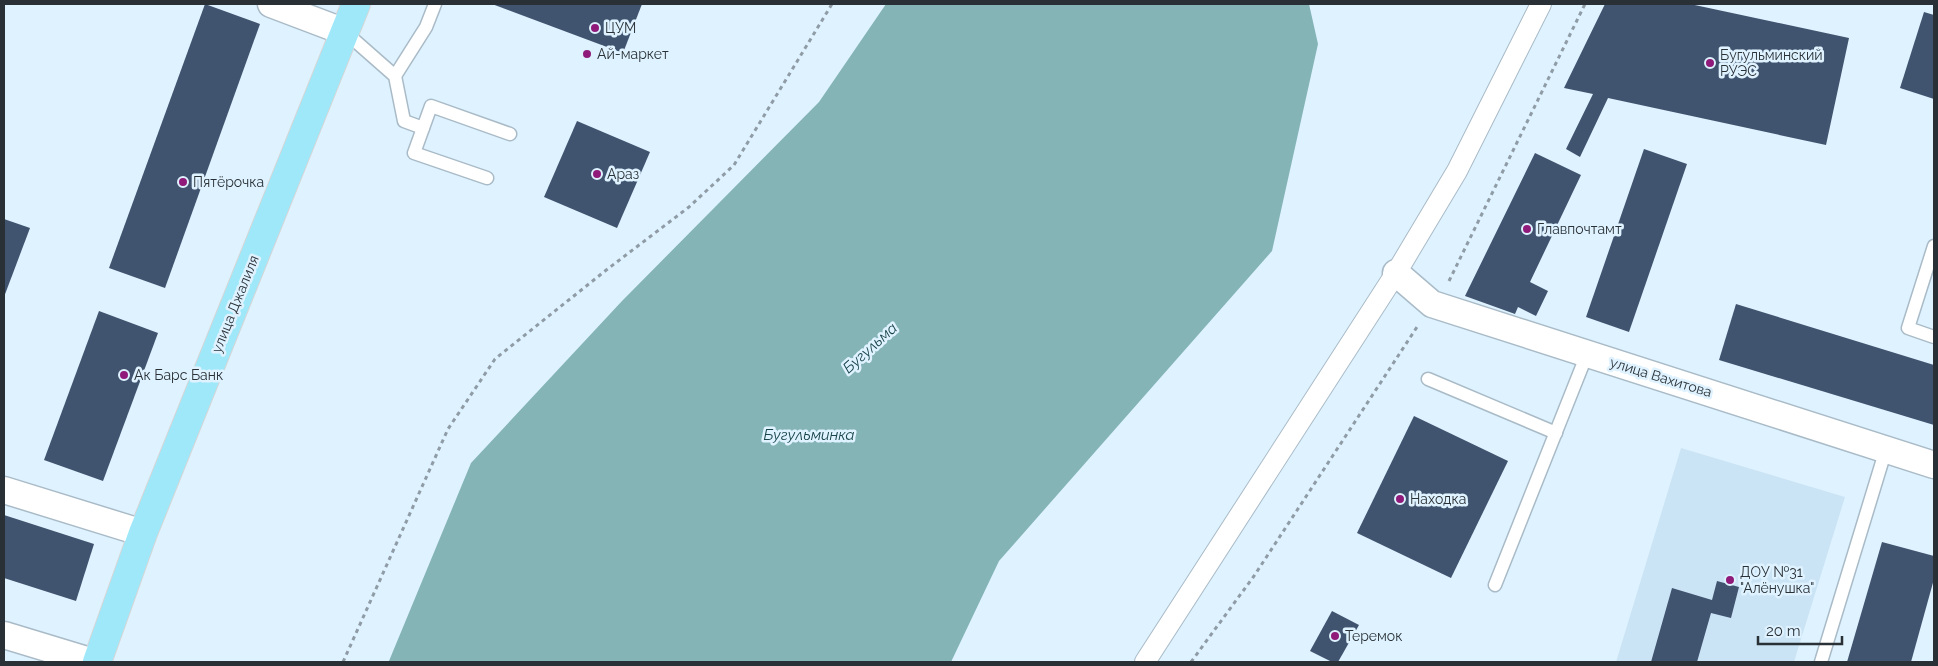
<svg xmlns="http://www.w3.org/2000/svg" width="1938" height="666" font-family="Raleway,sans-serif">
<rect width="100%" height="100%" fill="#dff2ff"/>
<path fill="#cbe4f5" d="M1681 448 1845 497 1794 662H1616Z"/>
<path fill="#84b4b5" d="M886 4H1309L1318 44 1272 251 999 561 951 662 389 661 471 463 622 301 819 102Z"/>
<g fill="#41546f">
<path d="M205 4 260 24 165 288 109 268Z"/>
<path d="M492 4H642L623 53Z"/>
<path d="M1605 4H1690L1849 38 1826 145 1608 98 1580 157 1566 149 1593 94 1564 88Z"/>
<path d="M1924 12 1934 15V99L1900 88Z"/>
<path d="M577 121 650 152 617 228 544 197Z"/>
<path d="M1644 149 1687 164 1629 332 1586 317Z"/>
<path d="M1535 153 1581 175 1530 282 1548 291 1536 316 1518 307 1515 314 1465 296Z"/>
<path d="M4 219 30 228 4 297Z"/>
<path d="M1736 304 1934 365V425L1719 360Z"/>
<path d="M99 311 158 333 103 481 44 460Z"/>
<path d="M1414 416 1508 461 1451 578 1357 533Z"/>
<path d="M4 515 94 544 76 601 4 578Z"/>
<path d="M1882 542 1934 556V579L1911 662H1847Z"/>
<path d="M1717 581 1739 587 1731 618 1711 613 1697 662H1651L1672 588 1712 600Z"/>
<path d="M1332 611 1359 625 1338 662H1332L1310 651Z"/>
</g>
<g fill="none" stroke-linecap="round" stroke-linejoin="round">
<defs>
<g id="service">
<path d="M345 32 395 76 404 121 423 128"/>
<path d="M395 76 426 27 435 4"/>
<path d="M487 178 414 153 431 106 510 134"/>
<path d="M1934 246 1908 328 1934 337"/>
<path d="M1428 379 1556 433"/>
<path d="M1495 585 1587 354"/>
<path d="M1821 662 1886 449"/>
</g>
<path id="pedestrian" d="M1145 662 1396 273 1457 171 1541 4"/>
<g id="minor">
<path d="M271 4 345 32"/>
<path d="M1396 273 1432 304 1934 465"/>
<path d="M4 490 143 533"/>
<path d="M4 635 93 662"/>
</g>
<path id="primary" d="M97 662 143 533 356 4"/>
</defs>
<use href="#service" stroke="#a9bbc7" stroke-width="15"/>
<use href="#pedestrian" stroke="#a9bbc7" stroke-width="22"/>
<use href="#minor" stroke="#a9bbc7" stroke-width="29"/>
<use href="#primary" stroke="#d4d6d7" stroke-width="30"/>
<g stroke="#8f9ca6" stroke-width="3" stroke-dasharray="4 4" stroke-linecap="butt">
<path d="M1449 281 1585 4"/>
<path d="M343 662 448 429 495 359 605 271 689 207 734 165 832 4"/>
<path d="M1191 662 1254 576 1417 327"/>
</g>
<use href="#service" stroke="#fff" stroke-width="12"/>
<use href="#pedestrian" stroke="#fff" stroke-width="20"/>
<use href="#minor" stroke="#fff" stroke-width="26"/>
<use href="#primary" stroke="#9fe8fa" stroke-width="28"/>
</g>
<g fill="#8f1a7a" stroke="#dff2ff" stroke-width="2">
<circle cx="595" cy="28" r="5"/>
<circle cx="587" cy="54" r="5"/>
<circle cx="1710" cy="63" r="5"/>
<circle cx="597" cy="174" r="5"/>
<circle cx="183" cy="182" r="5"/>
<circle cx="1527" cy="229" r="5"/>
<circle cx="124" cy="375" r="5"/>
<circle cx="1400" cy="499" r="5"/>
<circle cx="1730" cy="580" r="5"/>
<circle cx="1335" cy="636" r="5"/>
</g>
<g text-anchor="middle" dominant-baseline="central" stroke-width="5" stroke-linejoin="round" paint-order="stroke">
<g font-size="14" fill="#2a3136" stroke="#dff2ff" text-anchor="start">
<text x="605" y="28">ЦУМ</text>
<text x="597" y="54">Ай-маркет</text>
<text x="1720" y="55">Бугульминский<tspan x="1720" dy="16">РУЭС</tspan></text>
<text x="607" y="174">Араз</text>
<text x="193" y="182">Пятёрочка</text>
<text x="1537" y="229">Главпочтамт</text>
<text x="134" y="375">Ак Барс Банк</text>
<text x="1410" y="499">Находка</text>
<text x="1740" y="572">ДОУ №31<tspan x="1740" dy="16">"Алёнушка"</tspan></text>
<text x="1345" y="636">Теремок</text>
</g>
<g font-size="14" fill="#2a3136" stroke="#dff2ff">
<text transform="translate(235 304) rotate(-68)">улица Джалиля</text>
<text transform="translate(1661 377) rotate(17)">улица Вахитова</text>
</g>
<g font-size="15" font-style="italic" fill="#184446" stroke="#dff2ff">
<text transform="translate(870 348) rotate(-42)">Бугульма</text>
<text x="809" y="435">Бугульминка</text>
</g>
</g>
<rect width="1938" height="666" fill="none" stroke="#2a3136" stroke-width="10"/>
<path d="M1758 636v8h84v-8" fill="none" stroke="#2a3136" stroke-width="2.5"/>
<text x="1766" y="636" font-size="15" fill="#2a3136" stroke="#dff2ff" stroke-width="4" paint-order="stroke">20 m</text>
</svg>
